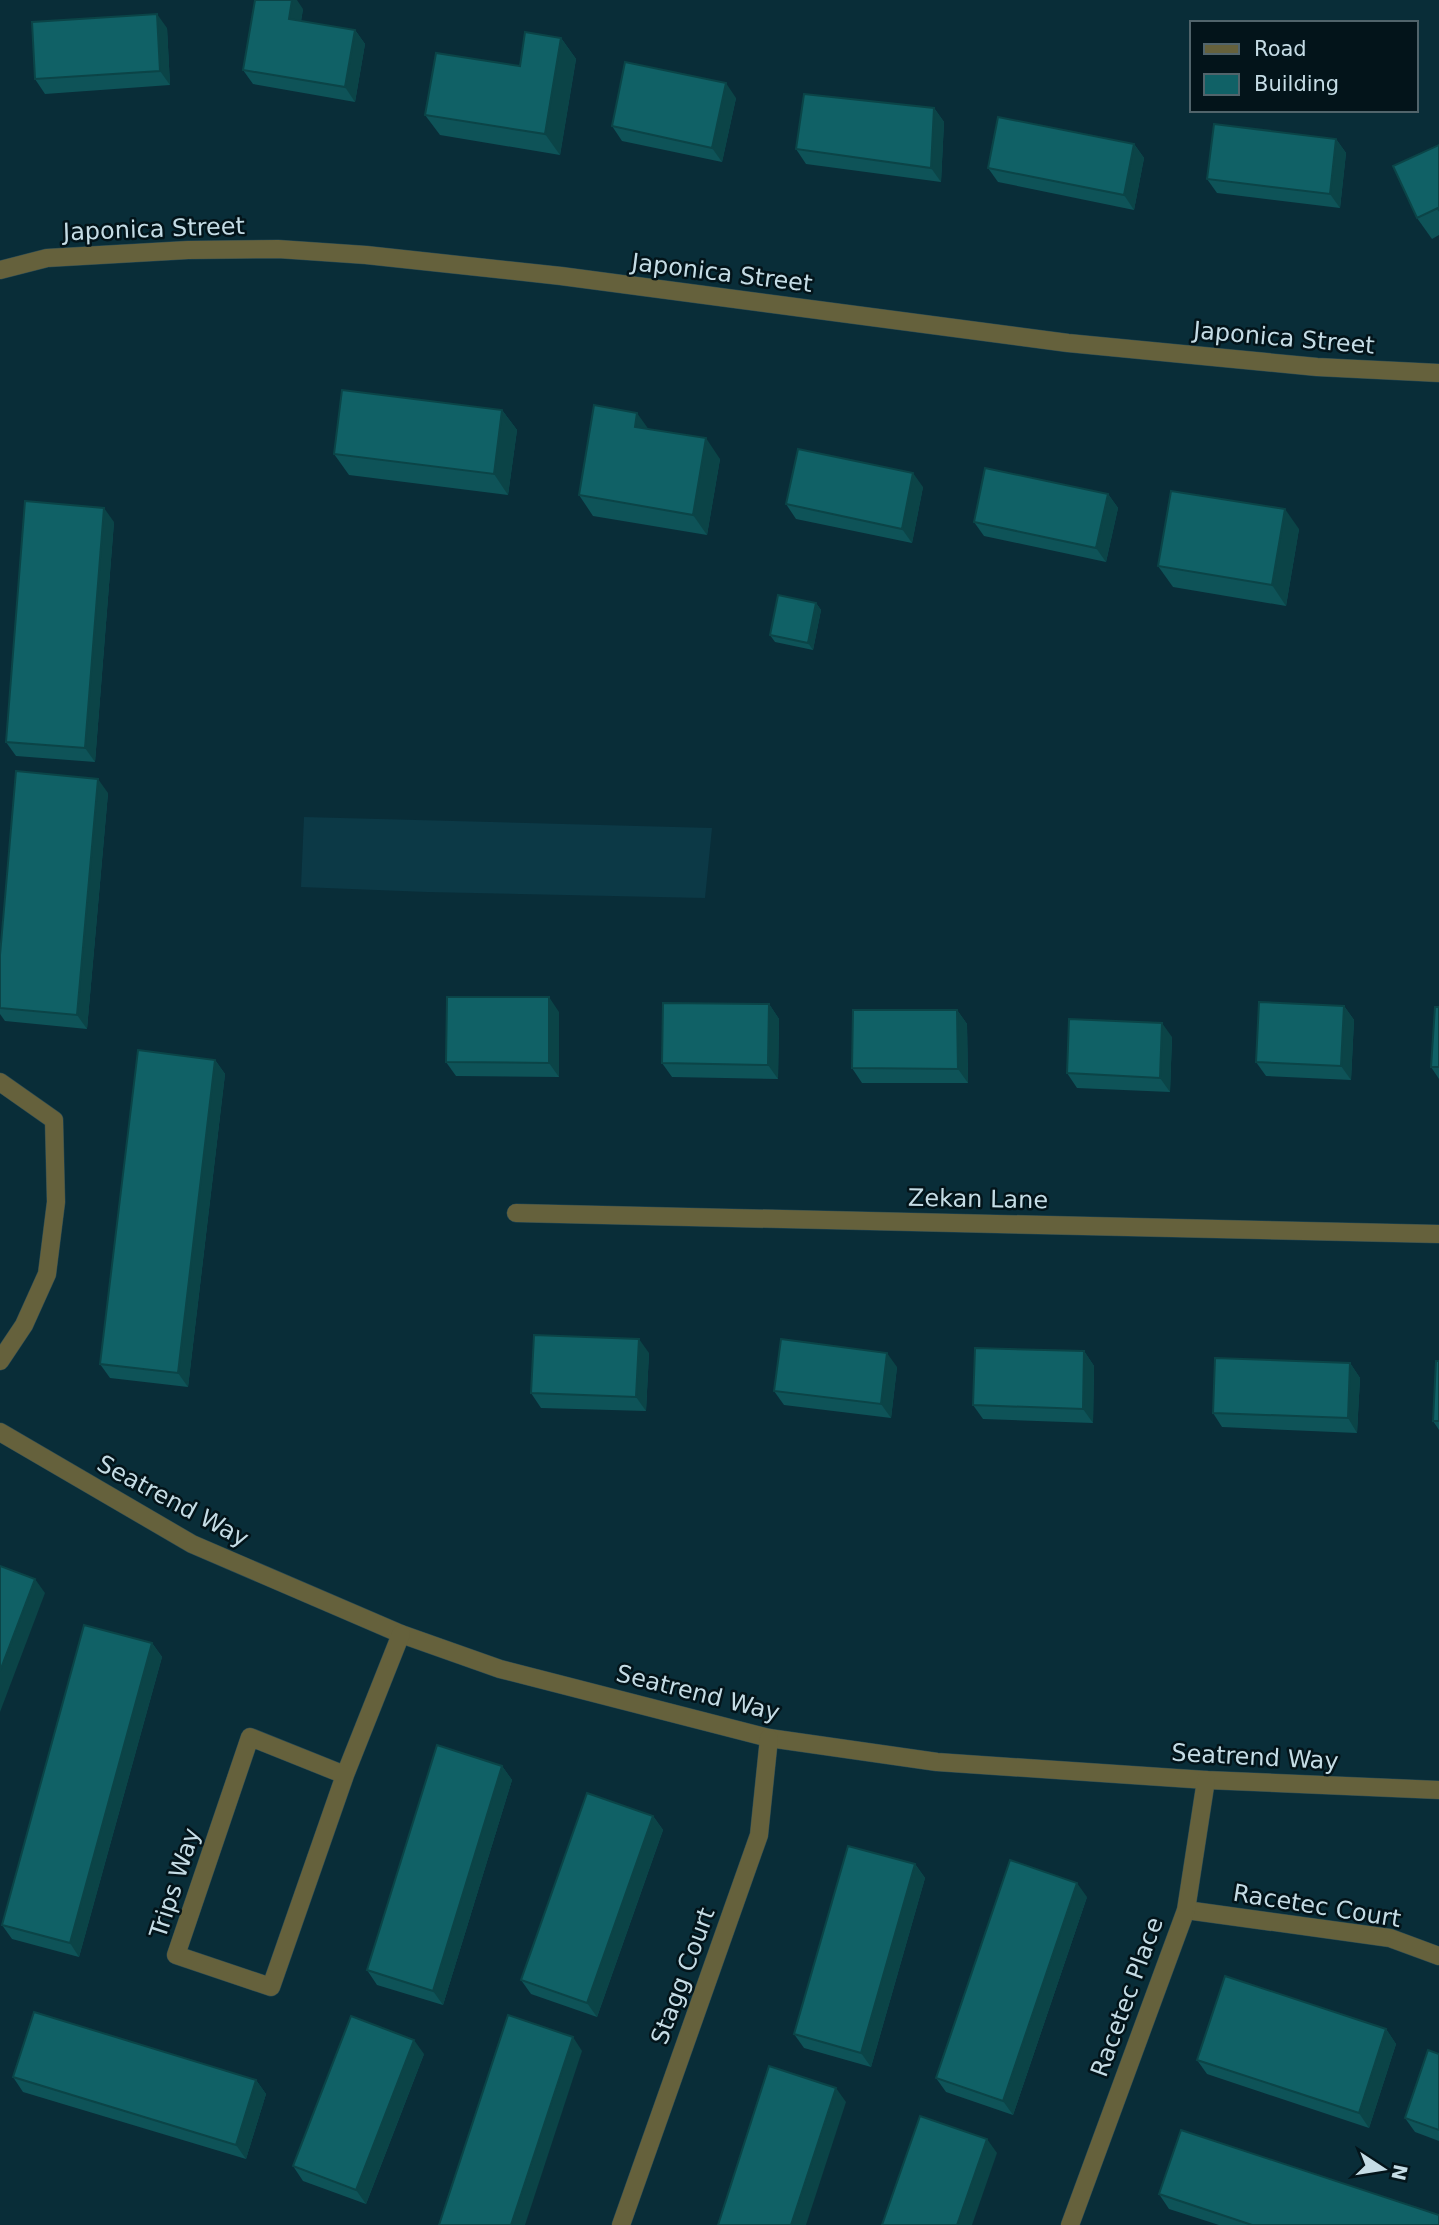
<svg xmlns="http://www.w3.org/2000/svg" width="1439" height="2225" font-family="'DejaVu Sans',sans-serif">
<rect width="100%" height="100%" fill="#092d38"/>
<path fill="#0c3946" d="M304 817 712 828 705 898 427 892 301 887Z"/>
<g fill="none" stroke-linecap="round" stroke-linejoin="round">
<defs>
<g id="street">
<path d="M0 270 47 258 188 250 278 249 366 255 561 276 1068 343 1317 367 1439 373"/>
<path d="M0 1082 54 1120 56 1202 47 1274 24 1325 0 1361"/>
<path d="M516 1213 1439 1234"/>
<path d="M0 1432 192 1544 401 1634 500 1669 769 1738 937 1762 1206 1780 1439 1790"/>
<path d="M345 1775 250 1737 176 1955 271 1987 345 1775 401 1634"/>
<path d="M1186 1910 1390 1938 1439 1956"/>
<path d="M621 2225 759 1835 769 1738"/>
<path d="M1070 2225 1186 1910 1206 1780"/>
</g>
</defs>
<use href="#street" stroke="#274954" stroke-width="19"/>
<use href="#street" stroke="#65613c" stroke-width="18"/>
</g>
<g fill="#0e5358">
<path d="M303 9 301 21 355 30 365 44 355 102 253 84 243 70Z"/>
<path d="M167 28 170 85 45 94 35 79Z"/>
<path d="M561 38 576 59 560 155 440 135 425 115 520 66Z"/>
<path d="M736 98 722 162 622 141 612 126Z"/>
<path d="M934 108 944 122 941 182 806 164 796 149Z"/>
<path d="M1336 139 1346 153 1340 208 1217 193 1207 179Z"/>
<path d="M1134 144 1144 158 1134 210 998 182 988 168Z"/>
<path d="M1439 145V235L1432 239 1417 218Z"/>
<path d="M502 410 517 430 508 495 349 475 334 454Z"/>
<path d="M649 429 720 459 707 535 593 516 579 495Z"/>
<path d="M923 487 912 543 796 519 786 504Z"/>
<path d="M1108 494 1118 508 1106 562 984 536 974 522Z"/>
<path d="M114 522 95 762 16 756 6 742Z"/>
<path d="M1299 529 1286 606 1173 587 1158 566Z"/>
<path d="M816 603 821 610 813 650 775 642 770 635Z"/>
<path d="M108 793 87 1029 5 1021 0 1014V955Z"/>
<path d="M769 1004 779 1019 778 1079 672 1077 662 1063Z"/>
<path d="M1344 1006 1354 1020 1351 1080 1266 1076 1256 1062Z"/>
<path d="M1439 1007V1079L1431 1067Z"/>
<path d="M957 1010 967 1024 968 1083H862L852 1068Z"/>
<path d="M559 1012V1077L456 1076 446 1062Z"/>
<path d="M1172 1037 1170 1092 1077 1088 1067 1073Z"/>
<path d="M215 1060 225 1074 188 1387 110 1378 100 1364Z"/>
<path d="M1084 1351 1094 1366 1093 1423 983 1419 973 1405Z"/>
<path d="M649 1353 646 1411 541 1408 531 1393Z"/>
<path d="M1439 1361V1430L1433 1421Z"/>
<path d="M1350 1363 1360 1378 1357 1433 1222 1427 1213 1413Z"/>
<path d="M897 1367 891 1418 784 1405 774 1391Z"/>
<path d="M152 1643 162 1657 79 1957 12 1939 2 1925Z"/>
<path d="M502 1766 512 1780 443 2005 377 1985 367 1970Z"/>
<path d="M653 1816 663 1830 597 2017 531 1994 521 1980Z"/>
<path d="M915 1864 925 1878 871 2067 804 2048 794 2034Z"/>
<path d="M1087 1897 1013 2115 946 2092 936 2078Z"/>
<path d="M1386 2029 1396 2044 1369 2128 1207 2074 1197 2060Z"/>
<path d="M424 2054 366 2204 303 2181 293 2166Z"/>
<path d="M1439 2054V2141L1415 2132 1405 2118Z"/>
<path d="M13 2077 256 2080 266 2094 246 2159 23 2092Z"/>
<path d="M1159 2194 1439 2225H1219L1169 2209Z"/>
</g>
<g fill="#0b4447">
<path d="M292 0H297L303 9 299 33 289 19Z"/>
<path d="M157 14 167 28 170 85 160 71Z"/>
<path d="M355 30 365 44 355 102 345 87Z"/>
<path d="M561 38 576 59 560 155 545 134Z"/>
<path d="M726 83 736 98 722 162 712 148Z"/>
<path d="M934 108 944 122 941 182 931 168Z"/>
<path d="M1336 139 1346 153 1340 208 1330 194Z"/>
<path d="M1134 144 1144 158 1134 210 1124 195Z"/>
<path d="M502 410 517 430 508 495 494 474Z"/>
<path d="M637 413 652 434 635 427Z"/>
<path d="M706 438 720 459 707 535 693 515Z"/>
<path d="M913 473 923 487 912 543 902 529Z"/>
<path d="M1108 494 1118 508 1106 562 1096 548Z"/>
<path d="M104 508 114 522 95 762 85 748Z"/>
<path d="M1285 509 1299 529 1286 606 1272 585Z"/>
<path d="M816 603 821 610 813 650 808 643Z"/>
<path d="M98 779 108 793 87 1029 77 1015Z"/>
<path d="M549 997 559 1012V1077L549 1063Z"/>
<path d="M769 1004 779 1019 778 1079 768 1065Z"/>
<path d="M1344 1006 1354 1020 1351 1080 1341 1066Z"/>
<path d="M957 1010 967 1024 968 1083 958 1069Z"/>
<path d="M1162 1023 1172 1037 1170 1092 1160 1078Z"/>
<path d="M215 1060 225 1074 188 1387 178 1373Z"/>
<path d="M639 1339 649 1353 646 1411 636 1397Z"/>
<path d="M1084 1351 1094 1366 1093 1423 1083 1409Z"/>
<path d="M887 1353 897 1367 891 1418 881 1404Z"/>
<path d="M1350 1363 1360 1378 1357 1433 1348 1418Z"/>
<path d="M35 1579 45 1593 0 1712V1671Z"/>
<path d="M152 1643 162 1657 79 1957 70 1943Z"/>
<path d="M502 1766 512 1780 443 2005 433 1991Z"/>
<path d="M653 1816 663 1830 597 2017 587 2003Z"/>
<path d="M915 1864 925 1878 871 2067 861 2053Z"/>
<path d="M1077 1883 1087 1897 1013 2115 1003 2101Z"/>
<path d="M1386 2029 1396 2044 1369 2128 1359 2113Z"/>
<path d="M573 2037 582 2051 525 2225H511Z"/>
<path d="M414 2040 424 2054 366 2204 356 2190Z"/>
<path d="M256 2080 266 2094 246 2159 236 2145Z"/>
<path d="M836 2088 846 2102 806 2225H791Z"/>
<path d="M987 2139 997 2153 972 2225H957Z"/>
</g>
<g fill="#106166" stroke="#0b4447" stroke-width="2">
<path d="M255 0H292L289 19 355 30 345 87 243 70Z"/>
<path d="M157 14 160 71 35 79 32 22Z"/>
<path d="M525 32 561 38 545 134 425 115 436 53 520 66Z"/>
<path d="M625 62 726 83 712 148 612 126Z"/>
<path d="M804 94 934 108 931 168 796 149Z"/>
<path d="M998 117 1134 144 1124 195 988 168Z"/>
<path d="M1214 124 1336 139 1330 194 1207 179Z"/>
<path d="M1439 145V211L1438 208 1417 218 1393 166Z"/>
<path d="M342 390 502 410 494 474 334 454Z"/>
<path d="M594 405 637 413 635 427 706 438 693 515 579 495Z"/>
<path d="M798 449 913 473 902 529 786 504Z"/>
<path d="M985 468 1108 494 1096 548 974 522Z"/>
<path d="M1171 491 1285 509 1272 585 1158 566Z"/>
<path d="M25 501 104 508 85 748 6 742Z"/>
<path d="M778 595 816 603 808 643 770 635Z"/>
<path d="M16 771 98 779 77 1015 0 1008V955Z"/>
<path d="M447 997H549V1063L446 1062Z"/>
<path d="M1259 1002 1344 1006 1341 1066 1256 1062Z"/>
<path d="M663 1003 769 1004 768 1065 662 1063Z"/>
<path d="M1435 1007H1439V1067H1431Z"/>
<path d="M853 1010H957L958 1069 852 1068Z"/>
<path d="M1069 1019 1162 1023 1160 1078 1067 1073Z"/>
<path d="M138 1050 215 1060 178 1373 100 1364Z"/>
<path d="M534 1335 639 1339 636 1397 531 1393Z"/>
<path d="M781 1339 887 1353 881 1404 774 1391Z"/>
<path d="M975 1348 1084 1351 1083 1409 973 1405Z"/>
<path d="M1215 1358 1350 1363 1348 1418 1213 1413Z"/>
<path d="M1436 1361H1439V1421H1433Z"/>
<path d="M0 1566 35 1579 0 1671Z"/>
<path d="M84 1625 152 1643 70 1943 2 1925Z"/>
<path d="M437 1745 502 1766 433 1991 367 1970Z"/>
<path d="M587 1793 653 1816 587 2003 521 1980Z"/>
<path d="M848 1846 915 1864 861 2053 794 2034Z"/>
<path d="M1010 1860 1077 1883 1003 2101 936 2078Z"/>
<path d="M1225 1976 1386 2029 1359 2113 1197 2060Z"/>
<path d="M34 2012 256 2080 236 2145 13 2077Z"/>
<path d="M508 2015 573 2037 511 2225H439Z"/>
<path d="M351 2016 414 2040 356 2190 293 2166Z"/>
<path d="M1428 2050 1439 2054V2130L1405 2118Z"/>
<path d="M769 2066 836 2088 791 2225H718Z"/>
<path d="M920 2116 987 2139 957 2225H882Z"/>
<path d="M1181 2130 1439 2215V2225H1252L1159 2194Z"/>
</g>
<g text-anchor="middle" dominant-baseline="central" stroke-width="5" stroke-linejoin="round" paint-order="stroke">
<g font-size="24" fill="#c5dce5" stroke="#03141a">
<text transform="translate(154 229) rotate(-2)">Japonica Street</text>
<text transform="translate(722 273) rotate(7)">Japonica Street</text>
<text transform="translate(1284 338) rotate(5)">Japonica Street</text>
<text transform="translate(978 1199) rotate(1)">Zekan Lane</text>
<text transform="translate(173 1501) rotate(28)">Seatrend Way</text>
<text transform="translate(698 1693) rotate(14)">Seatrend Way</text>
<text transform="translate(1255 1757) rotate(3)">Seatrend Way</text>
<text transform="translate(175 1883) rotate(-72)">Trips Way</text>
<text transform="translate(1317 1906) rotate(9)">Racetec Court</text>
<text transform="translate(683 1976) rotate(-70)">Stagg Court</text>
<text transform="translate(1127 1997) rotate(-70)">Racetec Place</text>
</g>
</g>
<rect x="1190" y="21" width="228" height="91" fill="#03141a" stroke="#51646b" stroke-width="2"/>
<rect x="1204" y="44" width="35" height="10" fill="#65613c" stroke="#51646b" stroke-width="2"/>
<text x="1254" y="56" font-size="21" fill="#c5dce5">Road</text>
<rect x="1204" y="74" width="35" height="21" fill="#106166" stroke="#51646b" stroke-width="2"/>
<text x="1254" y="91" font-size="21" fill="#c5dce5">Building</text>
<g transform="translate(1383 2169) rotate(102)" stroke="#03141a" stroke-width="5" paint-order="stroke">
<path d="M0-5L12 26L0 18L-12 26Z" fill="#c5dce5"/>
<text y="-10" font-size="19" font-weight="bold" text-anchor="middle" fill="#c5dce5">N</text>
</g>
</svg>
